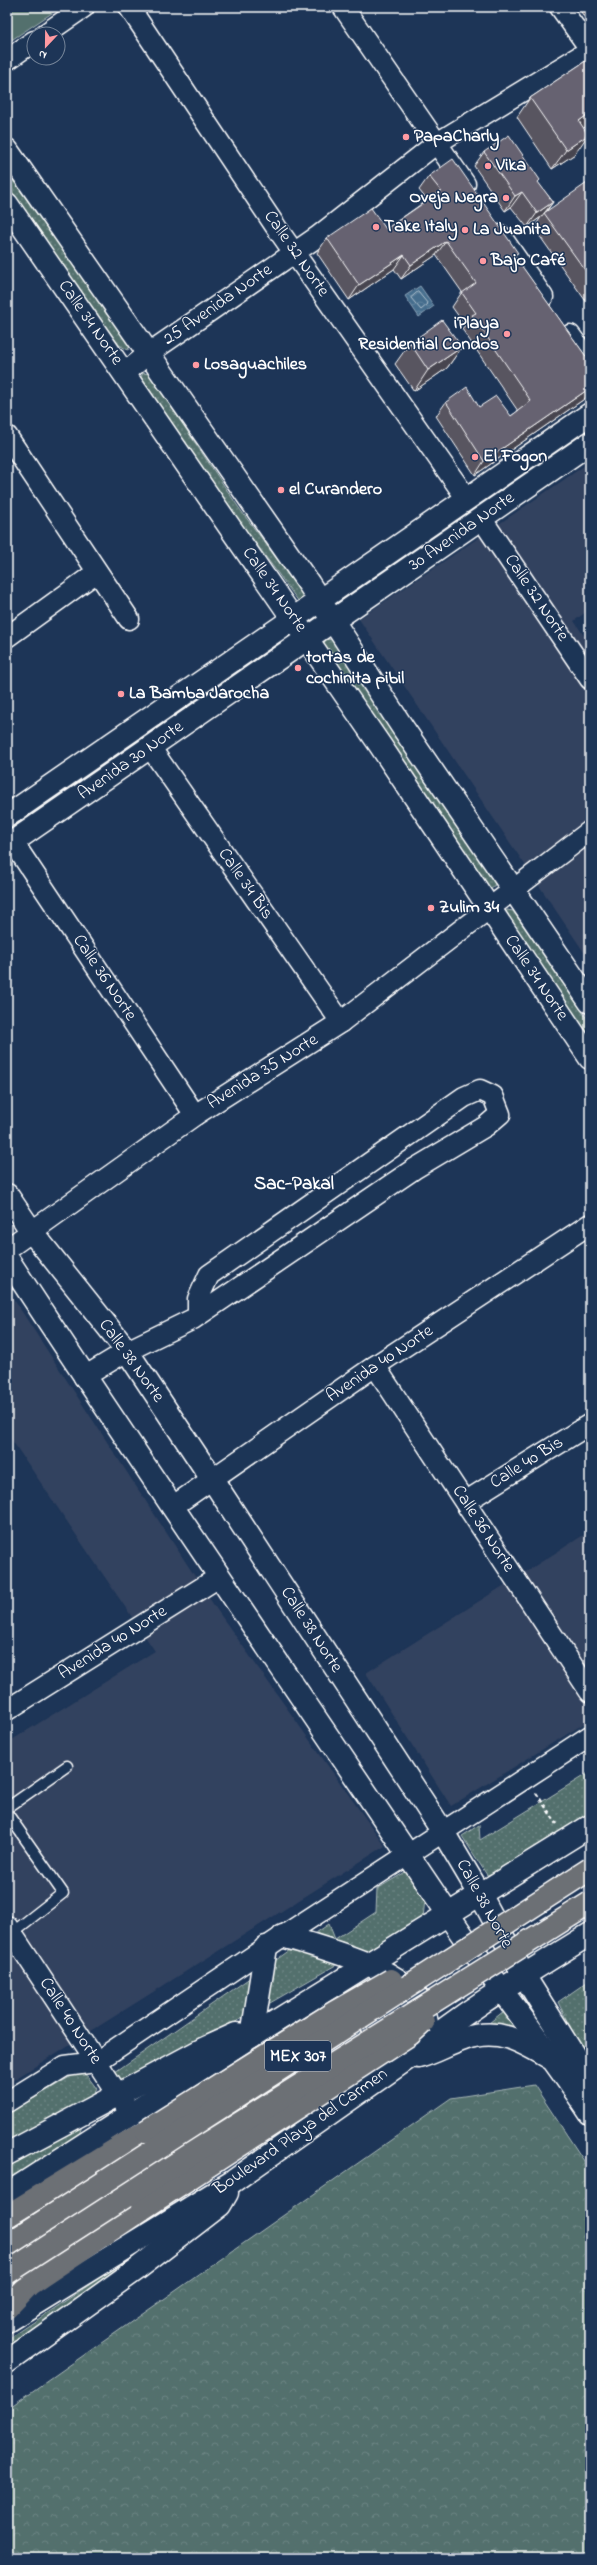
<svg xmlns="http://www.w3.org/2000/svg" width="597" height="2565" font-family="'Indie Flower',sans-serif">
<defs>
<pattern id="grass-dots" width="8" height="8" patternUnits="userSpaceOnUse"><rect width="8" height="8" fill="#526f6d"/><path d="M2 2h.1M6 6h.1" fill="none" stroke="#6c8583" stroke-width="1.8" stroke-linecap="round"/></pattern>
<pattern id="forest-crowns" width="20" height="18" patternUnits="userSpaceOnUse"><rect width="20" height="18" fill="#526f6d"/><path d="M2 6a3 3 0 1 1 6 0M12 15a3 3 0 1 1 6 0" fill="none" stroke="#6c8583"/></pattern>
<pattern id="water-waves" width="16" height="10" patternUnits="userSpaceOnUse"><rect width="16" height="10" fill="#456d8d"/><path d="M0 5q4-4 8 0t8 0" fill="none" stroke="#61839e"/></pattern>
</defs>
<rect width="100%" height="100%" fill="#1d3557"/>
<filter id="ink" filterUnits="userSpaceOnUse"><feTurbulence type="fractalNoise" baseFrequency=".025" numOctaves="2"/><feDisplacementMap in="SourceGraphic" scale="8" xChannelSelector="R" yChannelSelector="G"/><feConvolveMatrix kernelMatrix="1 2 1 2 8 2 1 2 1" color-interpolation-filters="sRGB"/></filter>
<g filter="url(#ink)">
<g fill="#33425f">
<path d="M590 462V609L574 621 590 645V961L359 619Z"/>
<path d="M7 1289 217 1610 385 1846 7 2084V1743L155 1651 7 1433Z"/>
<path d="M590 1531V1720L451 1806 366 1673Z"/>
</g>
<g fill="url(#grass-dots)" stroke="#a8b7b6">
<path d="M7 172 130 345 128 350 119 345 7 185Z"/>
<path d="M143 373 149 374 239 508 309 602 302 606 232 511 141 377Z"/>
<path d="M590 425V430L346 599 339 602 341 598Z"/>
<path d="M289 634 291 637 7 835V829Z"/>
<path d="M326 639 332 640 345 659 494 881 495 885 491 888 485 883 324 643Z"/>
<path d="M507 910 513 911 590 1023V1038L506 915Z"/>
<path d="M590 1772V1814L496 1873 487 1875 462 1836 479 1825 480 1840Z"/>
<path d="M407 1871 425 1899 423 1918 363 1953 310 1937 329 1924 335 1939 376 1912 377 1889Z"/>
<path d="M294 1947 341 1962 263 2007 272 1963Z"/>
<path d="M254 1975 247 2016 122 2082 115 2072Z"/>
<path d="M590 1980V2062L578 2044 558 2002Z"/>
<path d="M504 2011 516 2028 484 2027Z"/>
<path d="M80 2071 88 2077 97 2089 91 2100 7 2146V2114Z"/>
<path d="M78 2124 82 2126 79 2135 7 2180V2163Z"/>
<path d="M122 2263 126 2265 7 2352V2340Z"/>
</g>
<path fill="url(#forest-crowns)" stroke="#a8b7b6" d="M534 2085 590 2170V2558H7V2409L451 2098Z"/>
<path fill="#526f6d" stroke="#a8b7b6" d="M7 7H61L7 43Z"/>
<path fill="url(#water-waves)" stroke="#8fa7bb" d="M420 286 434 306 419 317 405 296Z"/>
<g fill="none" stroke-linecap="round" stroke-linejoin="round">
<path stroke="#b5c5d1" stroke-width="1" d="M418 292 428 304 421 310 411 298Z"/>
<defs>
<g id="service">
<path d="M7 1808 67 1766"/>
<path d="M7 1813 63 1893 12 1933"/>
</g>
<g id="minor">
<path d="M129 7 276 227 467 499"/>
<path d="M343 7 465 184"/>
<path d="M560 7 590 49"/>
<path d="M45 34 84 7"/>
<path d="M7 60 34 41"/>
<path d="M500 235 543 297"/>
<path d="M570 335 590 362"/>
<path d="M125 373 149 353 317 237 437 143 590 50"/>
<path d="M7 436 129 619"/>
<path d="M481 518 590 679"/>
<path d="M7 637 97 572"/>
<path d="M150 747 341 1022"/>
<path d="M13 842 195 1115"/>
<path d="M7 1249 195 1115 341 1022 590 831"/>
<path d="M375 1366 590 1692"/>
<path d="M84 1377 127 1351 193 1319 414 1169 486 1126 500 1114 493 1096 480 1090 464 1097 209 1275 198 1299V1315"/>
<path d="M465 1502 590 1424"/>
<path d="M172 1507 375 1366 590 1224"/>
<path d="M7 1710 219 1577"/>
<path d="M7 1926 127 2108"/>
<path d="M7 2102 65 2066 96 2062 283 1936 590 1736"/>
</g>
<g id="tertiary">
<path d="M7 816 590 414"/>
<path d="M7 846 590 443"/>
</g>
<g id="secondary">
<path d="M7 150 309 584 403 728 590 1002"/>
<path d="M7 204 380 745 590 1058"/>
<path d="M7 1195 32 1232 127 1351 212 1479 443 1832 481 1896 523 1974 590 2081"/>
<path d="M7 1258C151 1479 301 1695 448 1914 493 1982 545 2045 590 2113"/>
<path d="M283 1936C321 1948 401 1967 421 2003 425 2010 426 2020 428 2027"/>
<path d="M418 2057C435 2053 448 2044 464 2039 498 2027 521 2041 550 2058"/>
<path d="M7 2154 205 2048 236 2034 252 2036 266 1947"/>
<path d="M7 2194 252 2036 590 1826"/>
<path d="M7 2321 232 2182 407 2059C463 2011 528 1973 590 1934"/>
<path d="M7 2362 137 2269 220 2205 227 2193"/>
</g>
<g id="trunk">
<path d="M7 2216 146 2131"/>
<path d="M7 2308 30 2284 142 2209"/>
</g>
</defs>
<use href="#service" stroke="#fff" stroke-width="13"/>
<use href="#minor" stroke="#fff" stroke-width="23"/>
<use href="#tertiary" stroke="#fff" stroke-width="25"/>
<use href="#secondary" stroke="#fff" stroke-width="25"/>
<use href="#trunk" stroke="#fff" stroke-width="25"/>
<path stroke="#fff" stroke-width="2.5" stroke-dasharray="4 3" stroke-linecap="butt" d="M536 1793 557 1824"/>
<use href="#service" stroke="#1d3557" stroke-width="10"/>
<use href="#minor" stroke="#1d3557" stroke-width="20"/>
<use href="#tertiary" stroke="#1d3557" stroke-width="22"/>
<use href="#secondary" stroke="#1d3557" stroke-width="22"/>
<use href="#trunk" stroke="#6c6f75" stroke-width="22"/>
<defs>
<g id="trunk-bridge">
<path d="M146 2131 335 2012 391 1980"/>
<path d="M142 2209 410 2034 423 2022"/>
<path d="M7 2245 590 1869"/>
<path d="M7 2273 199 2149 590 1903"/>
</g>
</defs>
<use href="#trunk-bridge" stroke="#fff" stroke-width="25" stroke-linecap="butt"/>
<use href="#trunk-bridge" stroke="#6c6f75" stroke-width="22"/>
</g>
<g fill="#585461" stroke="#fff">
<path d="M578 7H590V22L588 23Z"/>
<path d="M590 58V124L583 128 575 154 552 169 517 117 530 98Z"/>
<path d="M484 152 538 183 553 202 546 212 590 188V307L534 228 541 217 527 227 511 207 505 211 474 166Z"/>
<path d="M429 176 515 257 590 362V395L475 475 436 416 446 402 479 407 511 416 518 411 462 329 465 325 452 307 462 292 436 255 401 279 394 269 349 300 317 253 327 238 386 229 427 200 419 190Z"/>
<path d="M410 343 462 347 447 368 414 391 395 364Z"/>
</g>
<g fill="#47454f" stroke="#fff">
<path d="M590 113V124L565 140 579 121Z"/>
<path d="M588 135 575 154 552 169 566 150Z"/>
<path d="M522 192 511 207 505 211 515 196Z"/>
<path d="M553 202 541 217 527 227 537 213Z"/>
<path d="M446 241 436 255 401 279 411 265Z"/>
<path d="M404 255 394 269 349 300 359 285Z"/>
<path d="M462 347 447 368 414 391 428 370Z"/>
<path d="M590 388V395L475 475 484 461Z"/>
</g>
<g fill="#666271" stroke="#fff">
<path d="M590 58V113L579 121 588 135 566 150 530 98Z"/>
<path d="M509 135 540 180 538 182 553 202 537 213 522 192 515 196 484 152Z"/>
<path d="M453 159 518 253 514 255 590 362V388L484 461 446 402 467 387 479 407 496 396 511 416 531 401 472 315 476 313 462 293 476 283 446 241 411 265 404 255 359 285 327 238 371 208 386 229 441 191 429 176Z"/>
<path d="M587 183 590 188V277L544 213Z"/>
<path d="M442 320 462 347 428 370 410 343Z"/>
</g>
</g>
<g fill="#ff9aa2" stroke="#1d3557" stroke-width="1.5">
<circle cx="406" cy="137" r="4"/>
<circle cx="488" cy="166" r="4"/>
<circle cx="506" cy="198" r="4"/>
<circle cx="376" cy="227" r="4"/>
<circle cx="465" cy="230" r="4"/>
<circle cx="483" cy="261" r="4"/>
<circle cx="507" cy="334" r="4"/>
<circle cx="196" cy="365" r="4"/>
<circle cx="475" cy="457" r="4"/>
<circle cx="281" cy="490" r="4"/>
<circle cx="298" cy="668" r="4"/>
<circle cx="121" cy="694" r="4"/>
<circle cx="431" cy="908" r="4"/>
</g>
<g text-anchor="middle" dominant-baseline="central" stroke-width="3" stroke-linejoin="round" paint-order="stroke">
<rect fill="#1d3557" stroke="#bbc2cd" stroke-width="1" x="265" y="2041" width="66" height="30" rx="3"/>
<g font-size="17" font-weight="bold" fill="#fff">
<text x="298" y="2056">MEX 307</text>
</g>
<g font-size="18" font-weight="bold" fill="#fff" stroke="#1d3557" text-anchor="start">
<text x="414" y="137">PapaCharly</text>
<text x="496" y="166">Vika</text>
<text x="498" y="198" text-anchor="end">Oveja Negra</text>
<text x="384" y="227">Take Italy</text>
<text x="473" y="230">La Juanita</text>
<text x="491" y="261">Bajo Café</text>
<text x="499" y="324" text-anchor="end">iPlaya<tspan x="499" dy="21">Residential Condos</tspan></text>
<text x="204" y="365">Losaguachiles</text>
<text x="483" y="457">El Fogon</text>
<text x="289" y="490">el Curandero</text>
<text x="306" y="658">tortas de<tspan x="306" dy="21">cochinita pibil</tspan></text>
<text x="129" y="694">La Bamba Jarocha</text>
<text x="439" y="908">Zulim 34</text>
</g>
<g font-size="18" fill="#fff" stroke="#1d3557">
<text transform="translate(296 254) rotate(55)">Calle 32 Norte</text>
<text transform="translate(218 305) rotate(-35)">25 Avenida Norte</text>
<text transform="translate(90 323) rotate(55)">Calle 34 Norte</text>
<text transform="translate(462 532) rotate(-35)">30 Avenida Norte</text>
<text transform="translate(274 590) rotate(55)">Calle 34 Norte</text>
<text transform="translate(536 598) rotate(56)">Calle 32 Norte</text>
<text transform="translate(131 761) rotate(-35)">Avenida 30 Norte</text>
<text transform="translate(245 884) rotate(55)">Calle 34 Bis</text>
<text transform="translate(104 978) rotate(56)">Calle 36 Norte</text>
<text transform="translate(536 978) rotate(56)">Calle 34 Norte</text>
<text transform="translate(263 1072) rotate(-32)">Avenida 35 Norte</text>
<text transform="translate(131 1361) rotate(54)">Calle 38 Norte</text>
<text transform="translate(380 1364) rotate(-34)">Avenida 40 Norte</text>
<text transform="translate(527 1463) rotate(-32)">Calle 40 Bis</text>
<text transform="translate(483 1529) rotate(57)">Calle 36 Norte</text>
<text transform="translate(311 1630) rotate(57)">Calle 38 Norte</text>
<text transform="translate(113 1643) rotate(-32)">Avenida 40 Norte</text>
<text transform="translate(484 1904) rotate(61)">Calle 38 Norte</text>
<text transform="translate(70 2021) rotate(57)">Calle 40 Norte</text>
<text transform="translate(301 2132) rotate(-35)">Boulevard Playa del Carmen</text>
</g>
<g font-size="19" font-weight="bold" fill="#fff" stroke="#1d3557">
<text x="294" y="1184">Sac-Pakal</text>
</g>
</g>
<rect width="597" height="2565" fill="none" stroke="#1d3557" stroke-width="24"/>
<rect x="12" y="12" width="573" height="2541" fill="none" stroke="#fff" stroke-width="1.5" filter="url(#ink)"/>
<g transform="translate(46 46) rotate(202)"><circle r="19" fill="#1d3557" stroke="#77869a"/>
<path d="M0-3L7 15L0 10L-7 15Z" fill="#ff9aa2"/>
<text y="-6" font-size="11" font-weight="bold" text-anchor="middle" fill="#ffffff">N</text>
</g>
</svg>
